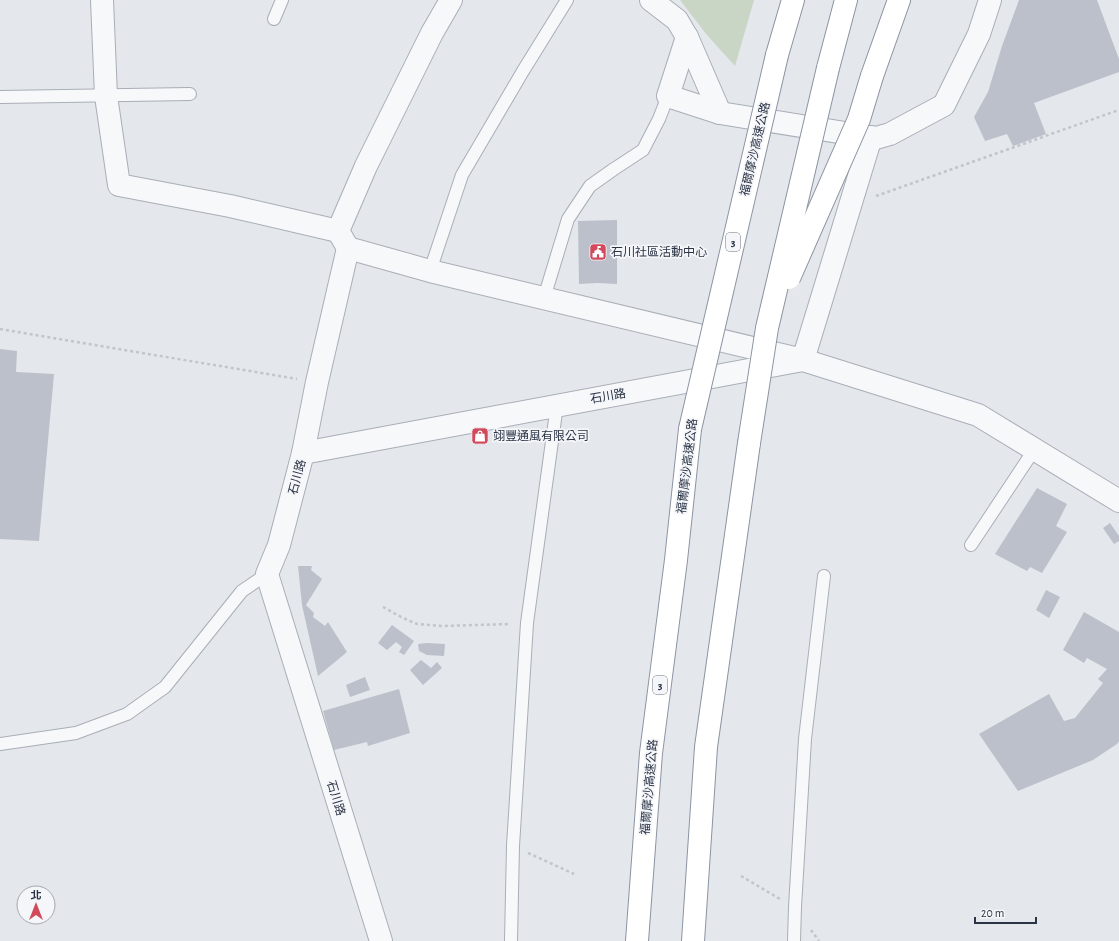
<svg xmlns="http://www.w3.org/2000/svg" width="1119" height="941" font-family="'Alegreya Sans','Noto Sans TC',sans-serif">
<rect width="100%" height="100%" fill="#e4e7ec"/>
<path fill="#c9d6c5" d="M680 0H754L735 66 707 35Z"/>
<g fill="#bbc0ca">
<path d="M1019 0H1097L1119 59V72L1034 103 1046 134 1013 146 1007 134 985 141 974 117 988 92 1002 46Z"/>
<path d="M617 220V284L597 283 579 284 578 221Z"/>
<path d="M0 349 17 351 16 372 54 374 39 541 0 539Z"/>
<path d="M1037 488 1067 504 1056 526 1067 532 1042 573 1030 567 1027 571 995 554Z"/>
<path d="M1110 523 1119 536V541L1114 544 1103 528Z"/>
<path d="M298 566H312L311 570 322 579 306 605 314 613 313 617 325 626 328 622 347 652 318 676 302 605Z"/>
<path d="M1046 590 1060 597 1049 618 1036 610Z"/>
<path d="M1084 612 1119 632V741L1117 744 1093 760 1018 791 979 734 1049 694 1064 721 1075 718 1103 683 1098 679 1107 669 1087 658 1084 663 1063 650Z"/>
<path d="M392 625 414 641 404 655 399 652 402 647 396 642 387 650 378 643Z"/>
<path d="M427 643 445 644 444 656 427 655 419 651 418 644Z"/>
<path d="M421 660 431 668 437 662 442 668 423 685 410 670Z"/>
<path d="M365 677 370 690 350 697 346 685Z"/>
<path d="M399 689 410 733 368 746 367 742 334 750 323 711Z"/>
</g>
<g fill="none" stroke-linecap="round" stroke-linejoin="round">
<defs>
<g id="service">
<path d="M274 19 282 0"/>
<path d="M0 97 190 94"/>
<path d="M430 271 462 175 523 71 567 0"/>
<path d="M544 298 568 219 590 186 614 169 643 150 659 119 668 96"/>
<path d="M971 545 1034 450"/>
<path d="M0 744 76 733 127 714 165 687 242 591 267 574"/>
<path d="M511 941 513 846 527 623 557 405"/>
<path d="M794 941 795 907 805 739 824 576"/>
</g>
<g id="minor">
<path d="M102 0 106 96 119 185 230 206 338 231 348 248 430 271 803 360 871 137"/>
<path d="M651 0 677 20 687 37 720 113"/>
<path d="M687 37 668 96 720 113 876 138 890 134 944 105 979 34 990 0"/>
<path d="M338 231 366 166 432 33 451 0"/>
<path d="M303 453 317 382 348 248"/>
</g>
<path id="tertiary" d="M381 941 267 574 279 545 303 453 803 360 978 415 1119 501"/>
<g id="motorway">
<path d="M777 55 793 0"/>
<path d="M828 68 846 0"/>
<path d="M872 76 899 0"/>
<path d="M637 941 651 753 676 560 690 429"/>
<path d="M693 941 706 747 749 443"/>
</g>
</defs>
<use href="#service" stroke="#a9aeb7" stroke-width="14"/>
<use href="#minor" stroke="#a9aeb7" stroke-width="24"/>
<use href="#tertiary" stroke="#a9aeb7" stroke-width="24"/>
<use href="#motorway" stroke="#8b94a3" stroke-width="24"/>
<g stroke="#c2c5cb" stroke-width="2.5" stroke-dasharray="3 3" stroke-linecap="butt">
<path d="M876 196 1119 110"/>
<path d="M0 329 297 379"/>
<path d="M383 607 403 618 417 624 442 626 510 624"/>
<path d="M528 853 574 874"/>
<path d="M741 876 780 899"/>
<path d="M811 930 819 941"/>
</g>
<use href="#service" stroke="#f7f8fa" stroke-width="12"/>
<use href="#minor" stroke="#f7f8fa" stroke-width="22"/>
<use href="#tertiary" stroke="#f7f8fa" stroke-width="22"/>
<use href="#motorway" stroke="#fff" stroke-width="22"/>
<defs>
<g id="motorway-bridge">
<path d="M789 278 859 119 872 76"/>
<path d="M690 429 777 55"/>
<path d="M749 443 767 328 828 68"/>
</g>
</defs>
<use href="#motorway-bridge" stroke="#8b94a3" stroke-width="24" stroke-linecap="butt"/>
<use href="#motorway-bridge" stroke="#fff" stroke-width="22"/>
</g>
<defs>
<symbol id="civic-square" viewBox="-11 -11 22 22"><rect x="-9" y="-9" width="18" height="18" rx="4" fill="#d1495b" stroke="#f4f6f9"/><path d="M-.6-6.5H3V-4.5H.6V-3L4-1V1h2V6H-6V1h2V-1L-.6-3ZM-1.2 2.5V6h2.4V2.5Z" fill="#fff"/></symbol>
<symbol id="shop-square" viewBox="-11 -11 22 22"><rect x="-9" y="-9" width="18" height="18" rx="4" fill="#d1495b" stroke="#f4f6f9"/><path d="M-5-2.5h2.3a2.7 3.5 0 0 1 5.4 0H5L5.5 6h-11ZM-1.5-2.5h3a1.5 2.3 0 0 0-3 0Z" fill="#fff"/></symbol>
</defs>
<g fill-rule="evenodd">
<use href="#civic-square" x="588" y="242" width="20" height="20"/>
<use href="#shop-square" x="470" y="426" width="20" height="20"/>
</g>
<g text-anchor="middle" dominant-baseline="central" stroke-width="3.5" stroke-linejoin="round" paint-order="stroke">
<g fill="#f4f6f9" stroke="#676e7b" stroke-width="1">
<rect x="726" y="233" width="14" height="18" rx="3"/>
<rect x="653" y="676" width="14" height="18" rx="3"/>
</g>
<g font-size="11" font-weight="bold" fill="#2b3445">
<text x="733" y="242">3</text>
<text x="660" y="685">3</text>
</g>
<g font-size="12" fill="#2b3445" stroke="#f4f6f9">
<text transform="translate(755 149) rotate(-77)">福爾摩沙高速公路</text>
<text transform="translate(608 396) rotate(-10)">石川路</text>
<text transform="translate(687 466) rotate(-83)">福爾摩沙高速公路</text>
<text transform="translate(297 477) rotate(-75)">石川路</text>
<text transform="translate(649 787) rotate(-85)">福爾摩沙高速公路</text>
<text transform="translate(336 798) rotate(73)">石川路</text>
</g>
<g font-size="12" fill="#2b3445" stroke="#f4f6f9" text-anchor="start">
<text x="611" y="252">石川社區活動中心</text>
<text x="493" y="436">翊豐通風有限公司</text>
</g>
</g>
<g transform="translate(36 905)"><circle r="19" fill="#f4f6f9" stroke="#a4a8b1"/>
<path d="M0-3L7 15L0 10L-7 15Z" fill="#d1495b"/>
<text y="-6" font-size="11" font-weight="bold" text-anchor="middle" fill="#2b3445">北</text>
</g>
<path d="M975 917v6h61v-6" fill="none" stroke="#2b3445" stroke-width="2"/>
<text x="981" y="917" font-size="12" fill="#2b3445" stroke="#f4f6f9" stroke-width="3" paint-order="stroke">20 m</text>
</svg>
